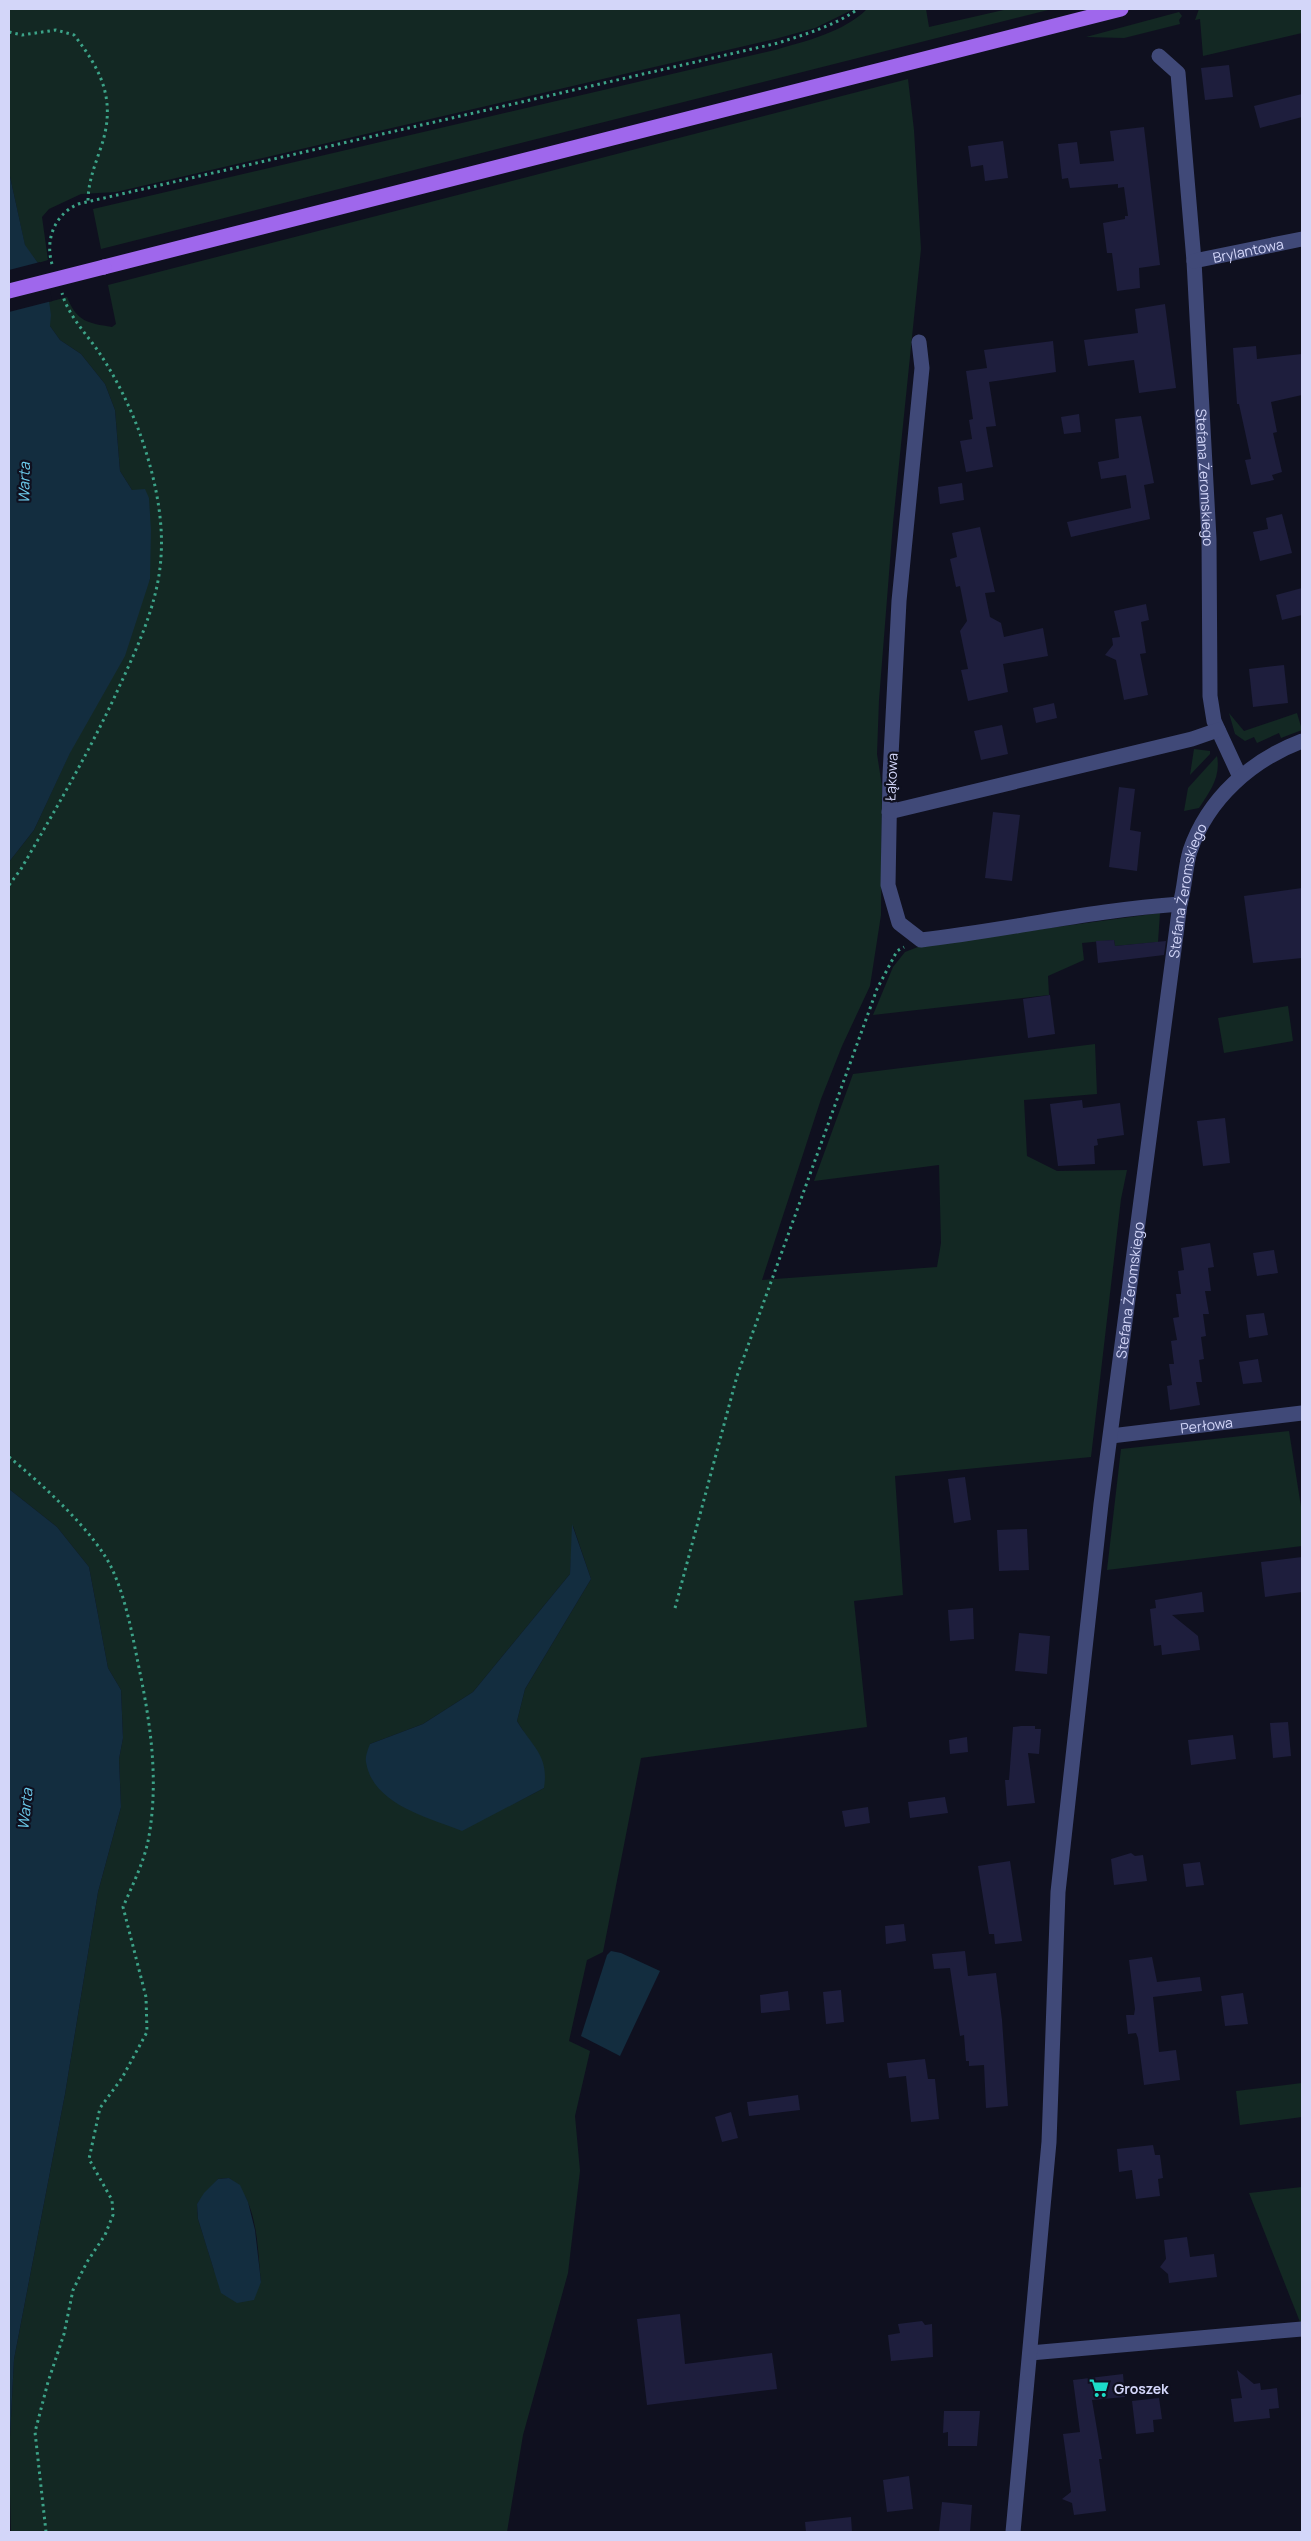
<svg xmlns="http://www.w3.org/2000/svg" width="1311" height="2541" font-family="Manrope,sans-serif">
<rect width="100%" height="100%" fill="#0f101f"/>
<g fill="#132823" fill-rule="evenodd">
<path d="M9 9H854L815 28 775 39 116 192 81 194 49 209 42 217 48 260 38 263 25 246 9 172Z"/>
<path d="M867 9H926L929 27 1008 9H1052L101 249 93 209 775 50C806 41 844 32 867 9Z"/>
<path d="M1199 9H1302V33L1203 56 1200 19 1195 20Z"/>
<path d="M1179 12 1182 16 1179 20 1180 24 1124 38 1086 37Z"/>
<path d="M908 79 914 130 921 249 893 523 879 700 877 754 882 786 881 915 870 986 842 1046 821 1099 762 1280 937 1267 941 1243 939 1165 814 1181 853 1074 1095 1044 1097 1094 1024 1100 1027 1156 1057 1171 1127 1170 1121 1199 1091 1457 895 1476 903 1595 854 1601 867 1727 641 1758 603 1952 587 1960 569 2041 590 2051 575 2116 580 2171 568 2273 523 2435 507 2532H11L9 2456 14 2359 65 2094 98 1892 121 1807 119 1759 123 1738 121 1690 108 1668 89 1567 57 1527 9 1489V862L34 830 150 579 149 498 132 490 120 471 115 410 105 384 81 354 60 340 50 326 49 302 67 297C77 322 88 323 112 327L116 324 108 285ZM573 1526 591 1579 525 1689 517 1721 527 1737 544 1788 515 1803 370 1744 423 1724 473 1692 570 1574ZM229 2178C259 2199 257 2249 261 2282L214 2270 198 2219 197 2204 218 2179Z"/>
<path d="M1229 713 1244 731 1297 713 1302 730 1281 738 1279 733 1257 743 1254 737 1245 741 1235 734Z"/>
<path d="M1194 749 1210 751V754L1190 775Z"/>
<path d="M1217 756C1221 777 1210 791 1199 808L1184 811 1188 788Z"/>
<path d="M1160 913 1158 942 1115 946 1114 940 1082 943 1084 960 1048 976 1049 995 873 1015 893 967 905 952 923 945Z"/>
<path d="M1288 1006 1293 1041 1224 1053 1218 1018Z"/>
<path d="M1289 1431 1302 1513V1546L1107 1570 1121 1449Z"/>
<path d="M1302 2083V2117L1240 2125 1236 2091Z"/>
<path d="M1302 2187V2327L1249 2193Z"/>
</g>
<g fill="#132d3f">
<path d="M9 172 25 245 38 263 47 286 51 315 50 326 60 340 81 354 105 384 115 410 120 471 132 490 145 489 149 498 151 530 150 579 125 656 70 753 34 830 9 862Z"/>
<path d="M9 1489 57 1527 89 1567 108 1668 121 1690 123 1738 119 1759 121 1807 98 1892 65 2094 14 2359 9 2456Z"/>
<path d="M572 1524 591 1579 525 1689 517 1721C533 1748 549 1755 544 1788L462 1831C428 1817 373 1805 366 1762 365 1757 368 1749 370 1744L423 1724 473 1692 570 1574Z"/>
<path d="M611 1951 621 1953 660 1971 620 2056 581 2036 607 1955Z"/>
<path d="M229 2178 240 2185 248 2202 255 2230 261 2282 254 2300 237 2303 221 2293 198 2219 197 2204 204 2193 218 2179Z"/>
</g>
<path fill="#0f101f" d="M40 262 49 285 52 301 9 312V270Z"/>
<g fill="#1e1e3d">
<path d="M1229 65 1233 97 1205 100 1201 68Z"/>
<path d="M1302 94V117L1260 128 1254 106Z"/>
<path d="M1144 127 1160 265 1139 268 1140 288 1117 291 1112 253H1107L1103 223 1125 219V216H1128L1124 187 1118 188V184L1070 188 1068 178 1062 179 1058 144 1077 142 1080 164 1114 161 1110 131Z"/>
<path d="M1003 141 1008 178 985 181 983 165 971 167 968 146Z"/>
<path d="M1165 304 1176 388 1139 393 1134 360 1088 366 1084 340 1138 333 1135 309Z"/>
<path d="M1053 341 1056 372 989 382 996 426 986 427 993 467 966 472 960 441 972 439 969 420 973 419 966 371 987 368 984 350Z"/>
<path d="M1256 346 1257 359 1302 354V395L1271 402 1277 432 1273 433 1282 472 1272 475 1274 480 1251 485 1245 460 1251 459 1239 404H1237L1233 348Z"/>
<path d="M1079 414 1081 432 1064 434 1061 417Z"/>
<path d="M1141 416 1154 483 1144 485 1150 519 1071 537 1067 522 1131 508 1126 475 1101 479 1098 462 1119 458 1115 419Z"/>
<path d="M962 483 964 500 940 504 938 487Z"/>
<path d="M1282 514 1292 553 1260 561 1253 532 1268 529 1266 518Z"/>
<path d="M980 527 995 592 985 593 990 617 1001 623 1004 637 1043 628 1048 656 1003 664 1008 692 968 701 961 670 968 669 960 631 967 621 960 586 956 587 950 559 957 557 952 533Z"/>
<path d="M1302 588V615L1282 620 1276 595Z"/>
<path d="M1146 604 1149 620 1141 622 1146 653 1140 654 1148 695 1124 700 1116 660 1105 655 1113 645 1112 638 1120 637 1114 611Z"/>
<path d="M1284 665 1288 703 1253 707 1249 669Z"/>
<path d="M1054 703 1057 718 1036 723 1033 708Z"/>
<path d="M1002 725 1008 754 981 760 974 731Z"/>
<path d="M1119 787 1135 789 1130 830 1141 832 1137 871 1109 867Z"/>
<path d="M993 812 1020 815 1012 881 985 878Z"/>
<path d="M1302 888V958L1253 963 1244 896Z"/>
<path d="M1114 940 1115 946 1166 941 1164 955 1098 963 1096 941Z"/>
<path d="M1050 995 1055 1034 1028 1038 1023 999Z"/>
<path d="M1082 1100 1083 1108 1120 1103 1124 1135 1097 1139 1098 1145 1094 1146 1095 1164 1058 1166 1050 1104Z"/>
<path d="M1225 1118 1230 1163 1203 1166 1197 1121Z"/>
<path d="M1210 1243 1214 1267 1208 1268 1211 1291H1205L1209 1314H1203L1206 1336 1201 1337 1204 1359 1199 1360 1202 1382H1196L1200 1405 1170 1410 1167 1386 1172 1385 1169 1364H1174L1171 1341 1177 1340 1173 1318 1179 1317 1176 1294H1181L1178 1271 1184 1270 1181 1248Z"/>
<path d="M1274 1250 1278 1273 1257 1276 1253 1253Z"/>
<path d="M1264 1313 1268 1335 1249 1338 1246 1315Z"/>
<path d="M1258 1359 1262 1382 1243 1384 1239 1362Z"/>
<path d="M965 1477 971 1520 954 1523 948 1479Z"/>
<path d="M1027 1529 1029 1570 999 1571 997 1530Z"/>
<path d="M1302 1557V1592L1265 1597 1261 1562Z"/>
<path d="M1202 1592 1204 1612 1172 1615 1198 1636 1200 1650 1162 1655 1161 1645 1154 1646 1150 1609 1156 1608 1155 1600Z"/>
<path d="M973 1608 974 1639 950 1641 948 1610Z"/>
<path d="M1019 1633 1050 1636 1047 1674 1015 1671Z"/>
<path d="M1288 1722 1291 1756 1273 1758 1270 1723Z"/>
<path d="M1021 1726H1035V1729H1041L1039 1754 1028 1753 1035 1803 1007 1806 1005 1780H1009L1013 1727Z"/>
<path d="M1233 1735 1236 1759 1191 1765 1188 1740Z"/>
<path d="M967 1737 968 1752 950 1754 949 1740Z"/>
<path d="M945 1797 948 1813 910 1818 908 1802Z"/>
<path d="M868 1807 870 1823 845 1827 842 1811Z"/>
<path d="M1131 1853 1135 1856 1143 1855 1147 1881 1114 1885 1111 1859Z"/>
<path d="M1010 1861 1022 1941 995 1944 994 1934H989L978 1866Z"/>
<path d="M1200 1862 1204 1885 1186 1887 1183 1864Z"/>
<path d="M904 1924 906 1941 886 1944 885 1926Z"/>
<path d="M965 1951 968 1976 996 1973 1002 2020 1008 2106 986 2108 984 2065 969 2066V2061H966L964 2035 960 2036 950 1968 934 1969 932 1954Z"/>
<path d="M1152 1957 1157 1982 1200 1977 1202 1991 1153 1997 1159 2052 1176 2050 1180 2080 1144 2085 1138 2038 1136 2033 1128 2034 1126 2015H1134L1135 2009 1129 1960Z"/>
<path d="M841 1990 844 2022 826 2024 823 1992Z"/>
<path d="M788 1991 790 2010 761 2013 760 1995Z"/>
<path d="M1243 1993 1248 2024 1225 2026 1221 1996Z"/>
<path d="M925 2059 928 2079H935L939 2119 911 2122 906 2076 889 2078 887 2063Z"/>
<path d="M798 2095 800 2110 749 2116 747 2102Z"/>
<path d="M731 2112 738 2138 722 2142 715 2117Z"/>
<path d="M1153 2145 1155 2155H1160L1163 2178 1158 2179 1160 2196 1136 2199 1132 2170 1119 2172 1117 2149Z"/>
<path d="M1187 2237 1190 2257 1214 2254 1217 2277 1169 2283 1168 2274 1160 2267 1166 2259 1164 2240Z"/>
<path d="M680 2314 685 2364 772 2353 777 2389 647 2405 637 2319Z"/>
<path d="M922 2321 925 2325 932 2324 933 2357 891 2361 888 2335 900 2333 898 2324Z"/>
<path d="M1237 2370 1254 2384 1260 2383 1261 2390 1277 2388 1279 2408 1269 2409 1270 2418 1234 2422 1231 2399 1242 2398Z"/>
<path d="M1123 2374 1125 2397 1092 2400 1102 2459H1099L1106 2511 1074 2515 1072 2503 1062 2499 1071 2492 1063 2434 1080 2432 1073 2380Z"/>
<path d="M1159 2398 1162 2419 1153 2420 1154 2432 1136 2434 1132 2401Z"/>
<path d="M944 2411H980L977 2446H948V2432L943 2433Z"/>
<path d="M909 2476 913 2509 887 2512 883 2480Z"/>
<path d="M942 2502 972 2505 970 2532H939Z"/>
<path d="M851 2517 852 2532H806L805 2522Z"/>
</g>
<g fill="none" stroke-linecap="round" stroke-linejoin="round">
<g stroke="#3ca388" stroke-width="3" stroke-dasharray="2.5 4" stroke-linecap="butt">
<path d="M9 32 22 35 56 30 74 35C103 72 117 103 100 150 94 168 88 183 88 202"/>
<path d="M52 264C45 240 54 215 78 204L778 43C806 34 834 26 858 9"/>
<path d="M9 885 21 869C54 812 87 756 115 696 135 652 158 606 161 557 164 515 153 470 139 431 129 405 117 380 102 357 89 336 69 318 62 293"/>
<path d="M9 1457C41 1483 97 1534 113 1571 126 1600 132 1633 138 1663 150 1720 159 1777 149 1836 145 1860 133 1884 123 1907L146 1997 147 2032 122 2078 100 2108 89 2159 112 2200 113 2215 105 2235 87 2262 73 2290 64 2334 48 2382 35 2432 46 2532"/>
<path d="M675 1608 737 1376 877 989 897 951 904 947"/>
</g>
<g stroke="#404978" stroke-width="15">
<path id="s1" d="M1159 56 1178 73 1194 261 1209 539 1210 696 1214 721 1240 777"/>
<path id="s2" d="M1194 261 1302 239"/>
<path d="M919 342 922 368 899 601 890 775 888 885 899 923 921 940C1007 930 1093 910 1180 904"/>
<path d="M889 812 1192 739 1218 730"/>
<path id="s3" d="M1111 1436 1302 1413"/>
<path d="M1030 2353 1302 2329"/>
<path id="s4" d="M1013 2532 1049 2142 1058 1892 1101 1504 1180 904C1185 887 1185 868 1190 851 1208 798 1252 760 1302 741"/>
</g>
<path stroke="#9f67ec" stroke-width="15" d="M104 267 1121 9"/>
<path stroke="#9f67ec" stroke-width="15" d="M9 291 104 267"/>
</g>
<defs>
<symbol id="supermarket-bare" viewBox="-9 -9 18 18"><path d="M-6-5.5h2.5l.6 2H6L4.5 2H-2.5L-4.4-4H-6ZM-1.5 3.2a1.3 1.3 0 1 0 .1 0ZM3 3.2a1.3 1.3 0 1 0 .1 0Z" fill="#1cdcc8" stroke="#0f101f" stroke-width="2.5" paint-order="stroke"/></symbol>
</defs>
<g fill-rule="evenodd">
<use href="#supermarket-bare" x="1085" y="2374" width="28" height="28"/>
</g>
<g text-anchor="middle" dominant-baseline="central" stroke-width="4.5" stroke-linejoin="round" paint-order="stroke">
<g font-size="14" fill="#d3d6f9" stroke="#0f101f">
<text stroke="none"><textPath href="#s2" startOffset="55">Brylantowa</textPath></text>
<text stroke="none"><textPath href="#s1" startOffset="431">Stefana Żeromskiego</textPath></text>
<text transform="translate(891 777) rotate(-87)">Łąkowa</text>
<text stroke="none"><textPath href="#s4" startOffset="1652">Stefana Żeromskiego</textPath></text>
<text stroke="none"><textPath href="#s4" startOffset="1248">Stefana Żeromskiego</textPath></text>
<text stroke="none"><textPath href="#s3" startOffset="96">Perłowa</textPath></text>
</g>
<g font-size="14" font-weight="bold" fill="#d3d6f9" stroke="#0f101f" text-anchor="start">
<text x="1114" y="2388">Groszek</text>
</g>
<g font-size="15" font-style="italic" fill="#6dcced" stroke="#0f101f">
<text transform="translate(24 483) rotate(-89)">Warta</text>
<text transform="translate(25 1809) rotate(-84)">Warta</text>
</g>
</g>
<rect width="1311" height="2541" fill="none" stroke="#d3d6f9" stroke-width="20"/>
</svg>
